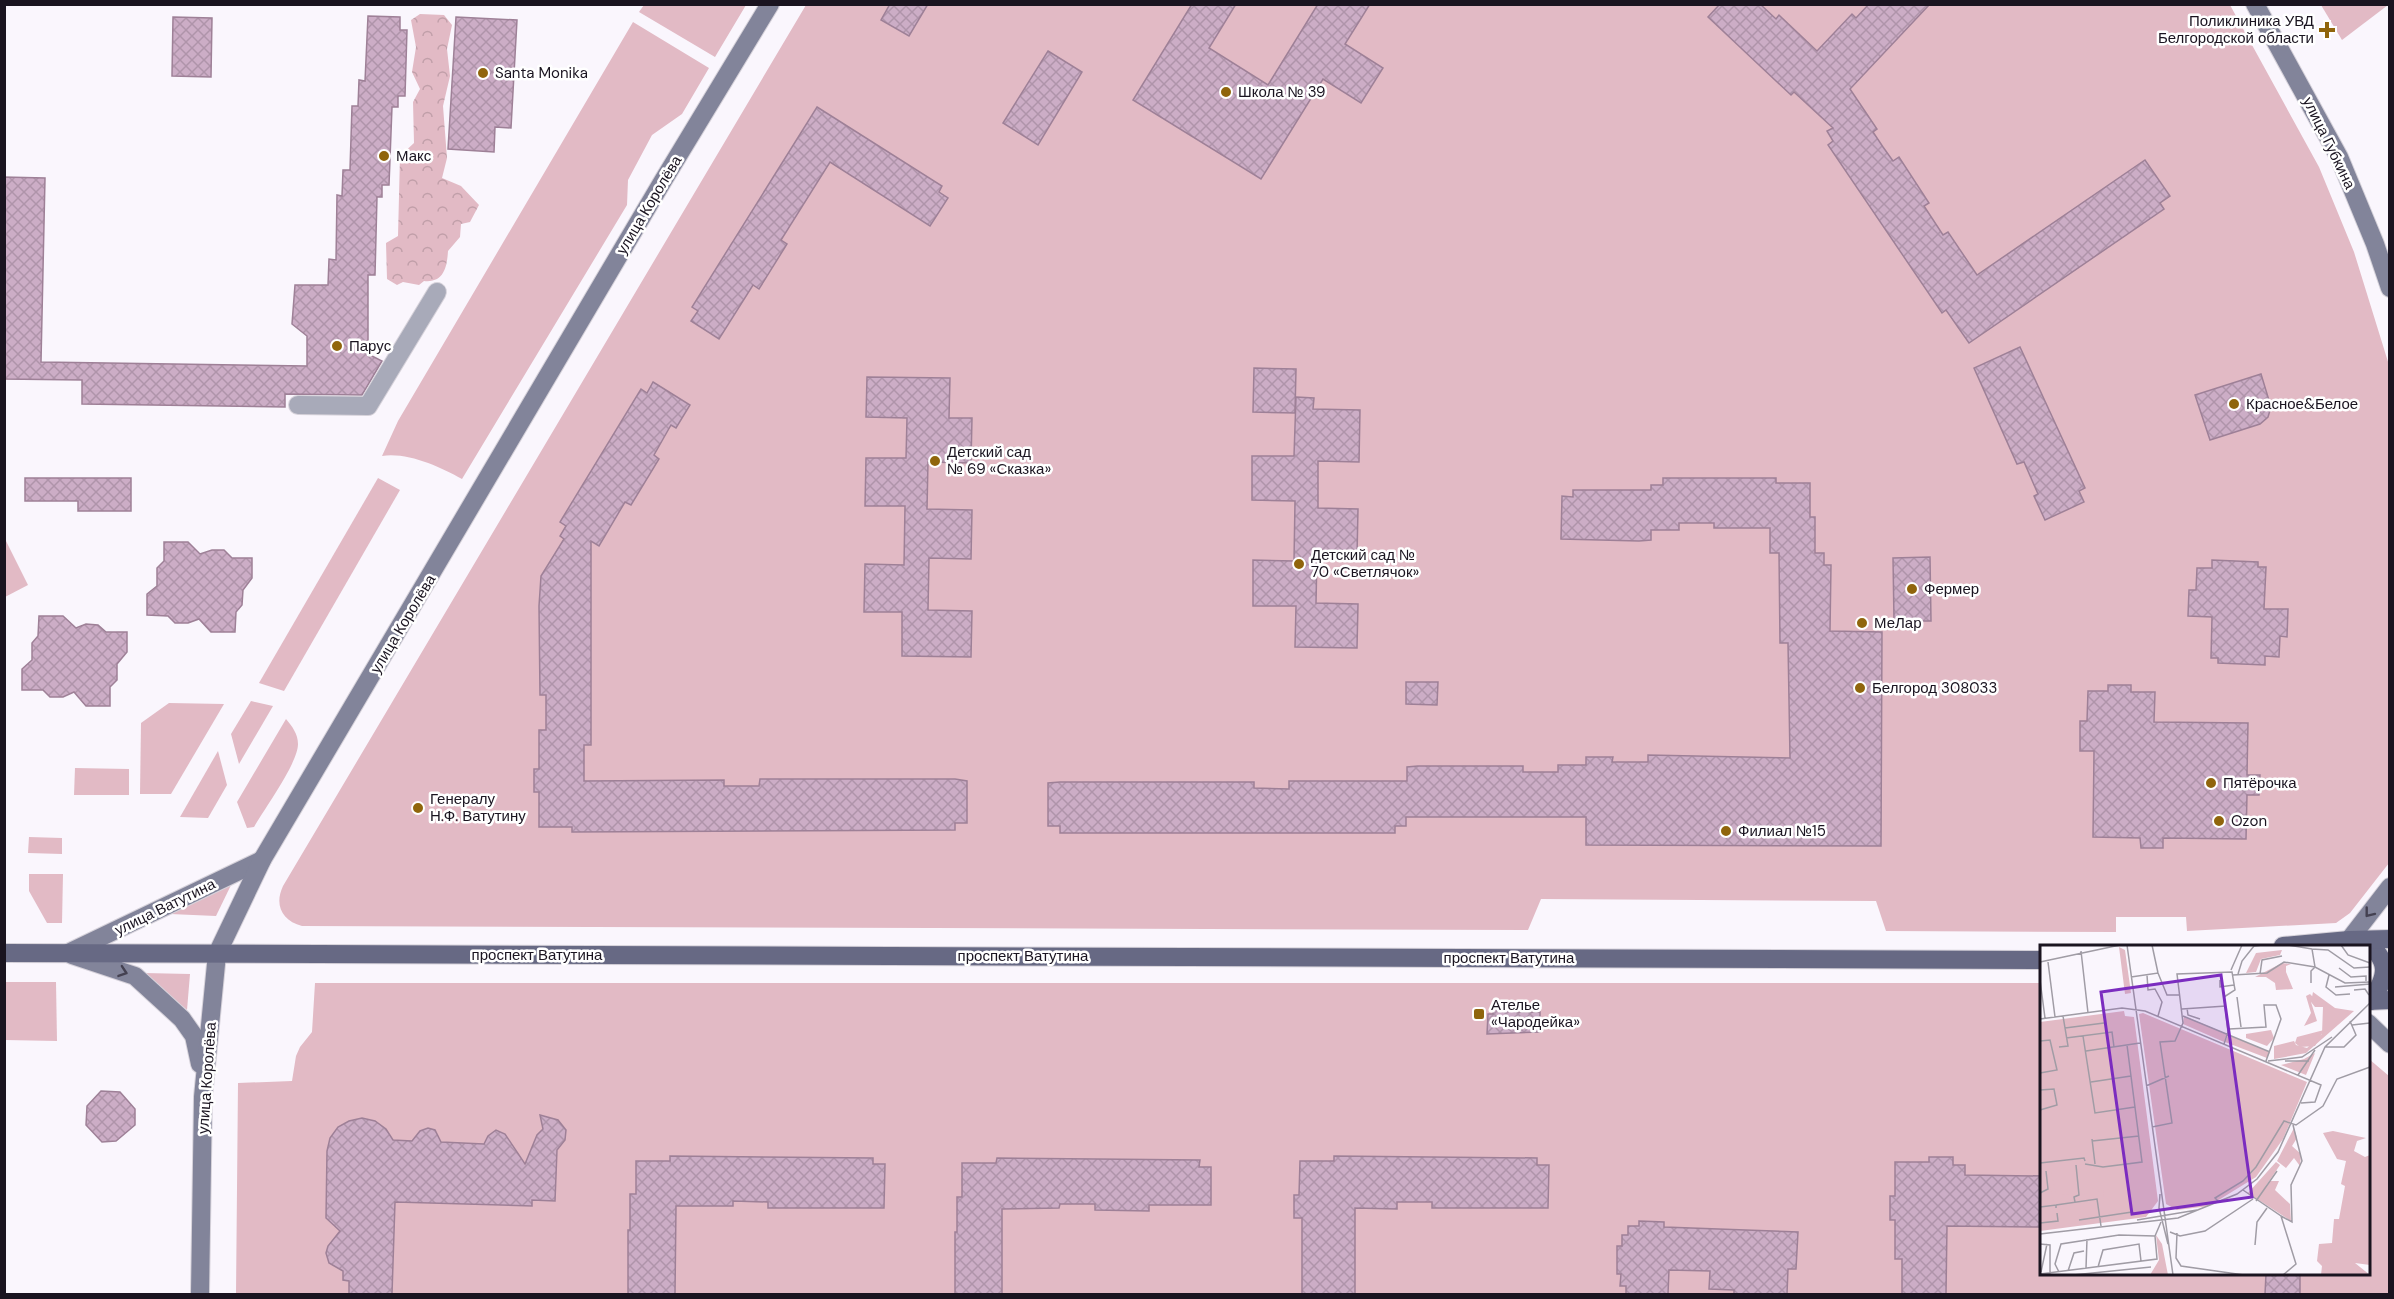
<svg xmlns="http://www.w3.org/2000/svg" width="2394" height="1299" font-family="'DM Sans',sans-serif">
<defs>
<pattern id="forest-crowns" width="20" height="18" patternUnits="userSpaceOnUse" patternTransform="scale(1.5)"><rect width="20" height="18" fill="#e2bac5"/><path d="M2 6a3 3 0 1 1 6 0M12 15a3 3 0 1 1 6 0" fill="none" stroke="#c19fa9"/></pattern>
<pattern id="building-cross-hatch" width="8" height="8" patternUnits="userSpaceOnUse" patternTransform="scale(1.5)"><rect width="8" height="8" fill="#ccadc6"/><path d="M0 0l8 8M0 8l8-8" fill="none" stroke="#af94aa"/></pattern>
</defs>
<rect width="100%" height="100%" fill="#faf6fd"/>
<g fill="#e2bac5">
<path d="M644 5V4L746 5 715 57 639 12Z"/>
<path d="M806 5H2230L2319 167 2354 252 2389 365V863L2350 913 2336 923 2187 931 2186 917H2116V932L1886 931 1876 901 1541 899 1528 930 302 926C282 921 274 905 283 886Z"/>
<path d="M2321 5H2388L2342 40Z"/>
<path d="M633 22 709 68 682 114 652 135 628 180 627 205 462 479C440 467 408 452 382 456L398 421Z"/>
<path d="M378 478 400 490 284 691 259 683Z"/>
<path d="M5 539 28 585 5 597H4Z"/>
<path d="M251 701 273 706 239 764 231 734Z"/>
<path d="M169 703 224 704 171 794H140L141 723Z"/>
<path d="M286 719C292 726 298 734 298 744 298 763 265 808 254 827L247 828 237 802Z"/>
<path d="M218 751 227 785 208 818 180 817Z"/>
<path d="M75 768 129 769V795H74Z"/>
<path d="M29 837 62 838V854L28 853Z"/>
<path d="M29 874H63L62 923H47L29 891Z"/>
<path d="M232 883 216 916 170 914Z"/>
<path d="M144 973 190 974 187 1010Z"/>
<path d="M5 982H56L57 1041 5 1040Z"/>
<path d="M315 983H2041L2042 1274H2368L2369 1059 2389 1076V1294H236L238 1083 292 1081 296 1056 300 1047 312 1032Z"/>
</g>
<path fill="url(#forest-crowns)" d="M420 14 444 15 452 25 447 49 450 76 443 106 447 158 442 178 461 186 479 205 470 222 461 224 460 237 448 251C447 267 444 283 424 281L419 285 403 282 397 285 387 279 386 243 398 236 400 156 414 143 413 102 420 89 412 72 416 47 411 20Z"/>
<g fill="url(#building-cross-hatch)" stroke="#9e8097" stroke-width="1.5">
<path d="M890 4H928L909 36 881 20Z"/>
<path d="M1192 4H1236L1209 48 1268 85 1318 4H1370L1345 44 1383 68 1361 103 1323 79 1261 179 1133 100Z"/>
<path d="M1720 4H1760L1776 19 1779 15 1817 51 1852 14 1856 18 1869 4H1930L1850 89 1877 129 1873 132 1883 147 1893 161 1899 157 1929 203 1924 206 1943 235 1948 232 1977 275 2145 160 2170 196 2160 203 2164 209 1969 343 1946 310 1942 313 1828 145 1833 141 1827 131 1833 128 1794 92 1791 95 1708 17Z"/>
<path d="M368 16 400 17V30H407L405 96H398V107H392L389 185H382V197H377L375 275H368V354L382 361 362 395 285 394V407L82 404V380L4 379V177L45 178 41 362 307 366V336L292 324 295 285H328L329 259 336 260 337 195 342 196 343 170H350L352 106H358L359 80 365 81Z"/>
<path d="M173 17 212 18 211 77 172 76Z"/>
<path d="M456 17 517 20 511 128 495 127 494 152 448 149Z"/>
<path d="M1048 51 1082 72 1038 145 1003 123Z"/>
<path d="M817 107 942 186 939 192 948 198 930 226 830 162 781 240 787 244 759 289 753 285 719 339 691 321 698 311 692 307Z"/>
<path d="M2020 347 2085 488 2079 491 2084 502 2045 520 2034 496 2038 494 2024 462 2017 464 1974 368Z"/>
<path d="M1254 368 1296 369 1295 413 1253 412Z"/>
<path d="M2261 374 2271 407 2268 417 2260 424 2210 440 2195 395Z"/>
<path d="M867 377 950 378 949 418H972L971 463 928 462 927 509 972 510 971 559 929 558 928 610 972 611 971 657 902 656V612H864L865 564 904 565 905 506H865L866 458H906L907 418 866 417Z"/>
<path d="M653 382 690 405 676 428 671 425 654 455 659 459 631 505 625 502 599 546 591 541V745H584V781L724 780V786H759L760 779H955L967 781V823H955V830L572 832V827H539V792H534V769H539V730H546V695H540L539 606 541 576 564 539 560 536 566 526 560 522 641 389 647 393Z"/>
<path d="M1296 397 1314 398 1313 409 1360 410 1359 462 1318 461V508L1358 509 1357 556 1317 555 1316 603 1358 604 1357 648 1295 647 1296 606H1253V560L1294 561 1295 501 1252 500V456H1294Z"/>
<path d="M25 478H131V511H78V501H25Z"/>
<path d="M1663 478H1776V483H1810V517H1815V553H1824V565H1831L1830 631 1882 632 1881 846 1586 845V817H1406V826H1395V833H1060V826H1048V783L1060 782H1254V788L1289 789V781H1407V767L1418 766H1523V772H1558V765H1586V757H1613L1612 762H1648V755L1790 758 1788 643H1780L1779 553H1770V528H1714V523H1679V530H1651V540L1639 541 1561 539 1562 496 1573 497V490H1651V485H1663Z"/>
<path d="M164 542H188L200 554 212 550H224L232 558H252V578L243 590 242 605 236 612 235 632H211L199 619 188 623H175L168 616 147 615V594L157 586V568L164 561Z"/>
<path d="M1930 557 1931 621H1894L1893 558Z"/>
<path d="M2212 560 2258 562V567H2266L2264 609H2288L2287 637 2280 636 2279 657 2265 656V665L2218 663V658H2211L2212 617 2188 616 2189 590H2196L2197 568H2212Z"/>
<path d="M39 616H63L76 628 86 624 98 625 106 632H127V652L117 664V680L110 687V706H86L74 692 63 697H50L43 690H22V669L32 660V643L38 636Z"/>
<path d="M1406 682H1438L1437 705 1406 704Z"/>
<path d="M2108 685H2131V692H2155L2154 722 2248 723 2247 775H2260L2259 795H2247L2246 839 2163 838V848H2141L2140 838 2093 837 2094 751H2080V721H2087L2088 691H2108Z"/>
<path d="M1493 1003H1516V1012H1540V1032L1487 1034 1488 1014H1493Z"/>
<path d="M101 1091 120 1092 135 1109V1125L116 1141 102 1142 86 1125 87 1106Z"/>
<path d="M540 1115 558 1120 566 1130 565 1140 557 1150 555 1201 532 1200V1206L395 1202 392 1294H349V1281L343 1280V1271L329 1263 326 1253 328 1246 340 1231 326 1218 327 1151 330 1138 338 1127 349 1121 362 1118 375 1121 386 1129 393 1140 412 1141 420 1131 428 1128 435 1130 441 1142 484 1144 488 1136 496 1130 505 1134 525 1164 537 1135 543 1129Z"/>
<path d="M670 1156 873 1158V1164H885L884 1208H768V1202L733 1201V1206H676L675 1294H628V1230H630V1194H636V1161H670Z"/>
<path d="M1334 1156 1537 1158V1165H1549L1548 1208H1432V1202H1397V1209L1355 1208V1294H1302V1218H1294V1195H1299L1300 1161H1334Z"/>
<path d="M1929 1157H1953V1165H1965V1175L2042 1176V1227L1947 1226 1946 1294H1902V1259H1895V1220H1890V1196H1895V1162H1929Z"/>
<path d="M997 1158 1200 1160 1199 1167H1211V1205H1149V1211L1095 1210V1204H1060L1059 1208 1002 1209V1294H955V1232H957V1197H962V1163H996Z"/>
<path d="M1639 1221 1664 1222V1227L1798 1232 1796 1269H1788L1787 1294H1734V1290L1709 1289 1710 1271 1669 1270 1668 1294H1626V1286H1620L1621 1274H1617V1246H1622V1235H1628V1226H1639Z"/>
<path d="M2266 1274H2300V1294H2265Z"/>
</g>
<g fill="none" stroke-linecap="round" stroke-linejoin="round">
<defs>
<path id="street" d="M298 405 368 406 437 292"/>
<g id="secondary">
<path d="M2255 4 2339 157 2375 244 2390 288"/>
<path d="M2349 940 2390 887"/>
<path d="M68 953 262 860"/>
<path d="M72 955 135 976 182 1019 194 1036 200 1064"/>
<path d="M2368 1023 2390 1044"/>
<path d="M200 1294 203 1097 217 954 262 860 664 179 770 4"/>
</g>
<g id="primary">
<path d="M2366 940C2389 963 2389 973 2371 1001"/>
<path d="M2283 946 2349 940 2390 939"/>
<path d="M4 953 2042 960"/>
<path d="M2368 1001 2390 1000"/>
</g>
</defs>
<use href="#street" stroke="#d6d2da" stroke-width="20"/>
<use href="#secondary" stroke="#d6d2da" stroke-width="20"/>
<use href="#primary" stroke="#d6d2da" stroke-width="20"/>
<use href="#street" stroke="#a8aab9" stroke-width="18"/>
<use href="#secondary" stroke="#82849a" stroke-width="18"/>
<use href="#primary" stroke="#676984" stroke-width="18"/>
</g>
<defs><path id="oneway-chevron" d="M-2-3.5L2.5 0L-2 3.5" fill="none" stroke-width="1.6" stroke-linecap="round" stroke-linejoin="round" transform="scale(1.5)"/></defs>
<g stroke="#444151">
<use href="#oneway-chevron" transform="translate(2369 913) rotate(128)"/>
<use href="#oneway-chevron" transform="translate(123 972) rotate(19)"/>
</g>
<g fill="#90650c" stroke="#fff" stroke-width="2">
<path d="M2324 21h6v6h6v6h-6v6h-6v-6h-6v-6h6z"/>
<circle cx="483" cy="73" r="6"/>
<circle cx="1226" cy="92" r="6"/>
<circle cx="384" cy="156" r="6"/>
<circle cx="337" cy="346" r="6"/>
<circle cx="2234" cy="404" r="6"/>
<circle cx="935" cy="461" r="6"/>
<circle cx="1299" cy="564" r="6"/>
<circle cx="1912" cy="589" r="6"/>
<circle cx="1862" cy="623" r="6"/>
<circle cx="1860" cy="688" r="6"/>
<circle cx="2211" cy="783" r="6"/>
<circle cx="418" cy="808" r="6"/>
<circle cx="2219" cy="821" r="6"/>
<circle cx="1726" cy="831" r="6"/>
<rect x="1473" y="1008" width="12" height="12" rx="3"/>
</g>
<g text-anchor="middle" dominant-baseline="central" stroke-width="5" stroke-linejoin="round" paint-order="stroke">
<g font-size="15" fill="#1a1420" stroke="#fff" text-anchor="start">
<text x="2314" y="21" text-anchor="end">Поликлиника УВД<tspan x="2314" dy="17">Белгородской области</tspan></text>
<text x="495" y="73">Santa Monika</text>
<text x="1238" y="92">Школа № 39</text>
<text x="396" y="156">Макс</text>
<text x="349" y="346">Парус</text>
<text x="2246" y="404">Красное&amp;Белое</text>
<text x="947" y="452">Детский сад<tspan x="947" dy="17">№ 69 «Сказка»</tspan></text>
<text x="1311" y="555">Детский сад №<tspan x="1311" dy="17">70 «Светлячок»</tspan></text>
<text x="1924" y="589">Фермер</text>
<text x="1874" y="623">МеЛар</text>
<text x="1872" y="688">Белгород 308033</text>
<text x="2223" y="783">Пятёрочка</text>
<text x="430" y="799">Генералу<tspan x="430" dy="17">Н.Ф. Ватутину</tspan></text>
<text x="2231" y="821">Ozon</text>
<text x="1738" y="831">Филиал №15</text>
<text x="1491" y="1005">Ателье<tspan x="1491" dy="17">«Чародейка»</tspan></text>
</g>
<g font-size="15" fill="#1a1420" stroke="#fff">
<text transform="translate(2329 143) rotate(64)">улица Губкина</text>
<text transform="translate(649 205) rotate(-59)">улица Королёва</text>
<text transform="translate(403 624) rotate(-59)">улица Королёва</text>
<text transform="translate(165 907) rotate(-26)">улица Ватутина</text>
<text x="537" y="955">проспект Ватутина</text>
<text x="1023" y="956">проспект Ватутина</text>
<text x="1509" y="958">проспект Ватутина</text>
<text transform="translate(207 1078) rotate(-86)">улица Королёва</text>
</g>
</g>
<g transform="translate(2040 945)">
<rect width="330" height="330" fill="#faf6fd"/>
<path d="M79 2 85 5 91 48 85 49ZM242 5 240 10 221 14 216 27 206 28 216 8ZM242 18 251 19 246 21V27L253 44 236 45 235 38 226 32H215ZM273 47 295 63 314 66 266 108 234 114V101L254 96 256 100 267 103 282 89 283 62H275L271 57ZM84 66 85 71 94 72 118 256 106 272 0 286V77ZM103 68 267 137 243 194 216 232 169 261 137 265 126 259 99 69ZM144 71 187 89 184 97 143 79ZM188 90 230 107 227 113 185 97ZM275 108 266 130 241 120 264 114ZM254 183 257 193 252 201 261 209 260 221 254 213 246 223 237 216ZM293 186 326 193 317 196 314 206 325 212 330 210V320L315 318 330 330H281L282 321 277 316 279 299 292 298 294 274H299L305 241 301 239 306 216 297 214 283 188ZM236 217 240 220 225 242 230 236H239L235 245 250 259 251 276 208 248ZM116 290 122 299 128 330H110L119 315Z" fill="#e2bac5"/>
<path d="M270 49 275 54 271 57 277 76 264 81 271 68 266 51ZM231 85 234 93 227 101 206 93V89ZM284 85 275 101 260 102 255 98 257 92ZM222 167 239 178 236 186 218 177ZM6 225 11 227 16 248 35 251 63 245 64 252 14 257Z" fill="#e2bac5"/>
<path fill="none" stroke="#a09ca5" stroke-width="1.5" d="M87 0 133 330M112 0 118 28M248 0 272 4M301 0 308 10 330 18M41 6 48 68M0 17 80 0M8 17 15 72M299 23 311 32 326 31V36M191 25 202 0M198 29 202 16 214 1 223 0M220 29 222 15 242 11M107 30 108 45 115 44 122 57 118 71M193 30 227 28 244 17 275 22 305 38 330 37M289 30 286 42 296 50 310 49M91 32 118 28 127 50H140M0 35 5 73M180 35V42L194 40M271 38V26L275 22 272 4 288 5 314 23 330 22M295 42 330 39M314 45 325 44 329 50M197 52 201 82M147 63 148 70 160 74M142 64 186 61M143 71 230 107M0 74 82 63 105 66 281 140 275 157 261 158M312 80 330 78M25 83 64 78M189 84 226 82 224 60H236L241 74 226 116M43 91 55 168 95 162M26 93 72 87 74 102M0 96 10 95 17 125 0 128M19 102 28 101 23 71M285 102H304L316 90 310 76M46 106 100 98M228 116 262 112 292 92M245 116H269M258 130 275 105M51 137 91 131M106 141 129 131M0 145 14 144 17 160 0 165M112 182 132 178 120 97 135 96 143 78 137 29 192 27 195 45 184 52 188 87 184 99M52 194 55 219M52 196 99 191M0 218 44 213 45 216M45 219 63 222 102 217 87 100M203 245 241 271 256 319 243 330M0 248 8 244 6 226M120 249 119 263 128 299M178 256 175 253 203 236 216 222 244 176 256 180 283 161 297 134 330 122M216 256 237 226M35 257 34 252 39 250 36 220M16 260 57 254 61 281M0 262 16 260V263M241 271 252 277 251 240 262 216 253 180M39 275 92 267M97 275 157 265M0 278 18 276 17 268M130 287 140 291 165 286 213 254M137 288 136 313 141 321 204 330M0 289 138 273 197 249 217 234 238 207 285 102 330 58M0 299 10 300V330M215 300 217 277 227 263M58 322 63 305 99 299 101 316M46 323 47 294M28 326 34 308 44 306M1 327 7 299M19 327 15 319 21 299 79 290 115 291M0 329 117 314 115 291 121 277M33 330 111 322"/>
<path fill="#7b2cbf" fill-opacity="0.15" stroke="#7b2cbf" stroke-width="3" d="M181 30 212 252 92 269 61 47Z"/>
<rect width="330" height="330" fill="none" stroke="#1a1420" stroke-width="3"/>
</g>
<rect width="2394" height="1299" fill="none" stroke="#1a1420" stroke-width="12"/>
</svg>
